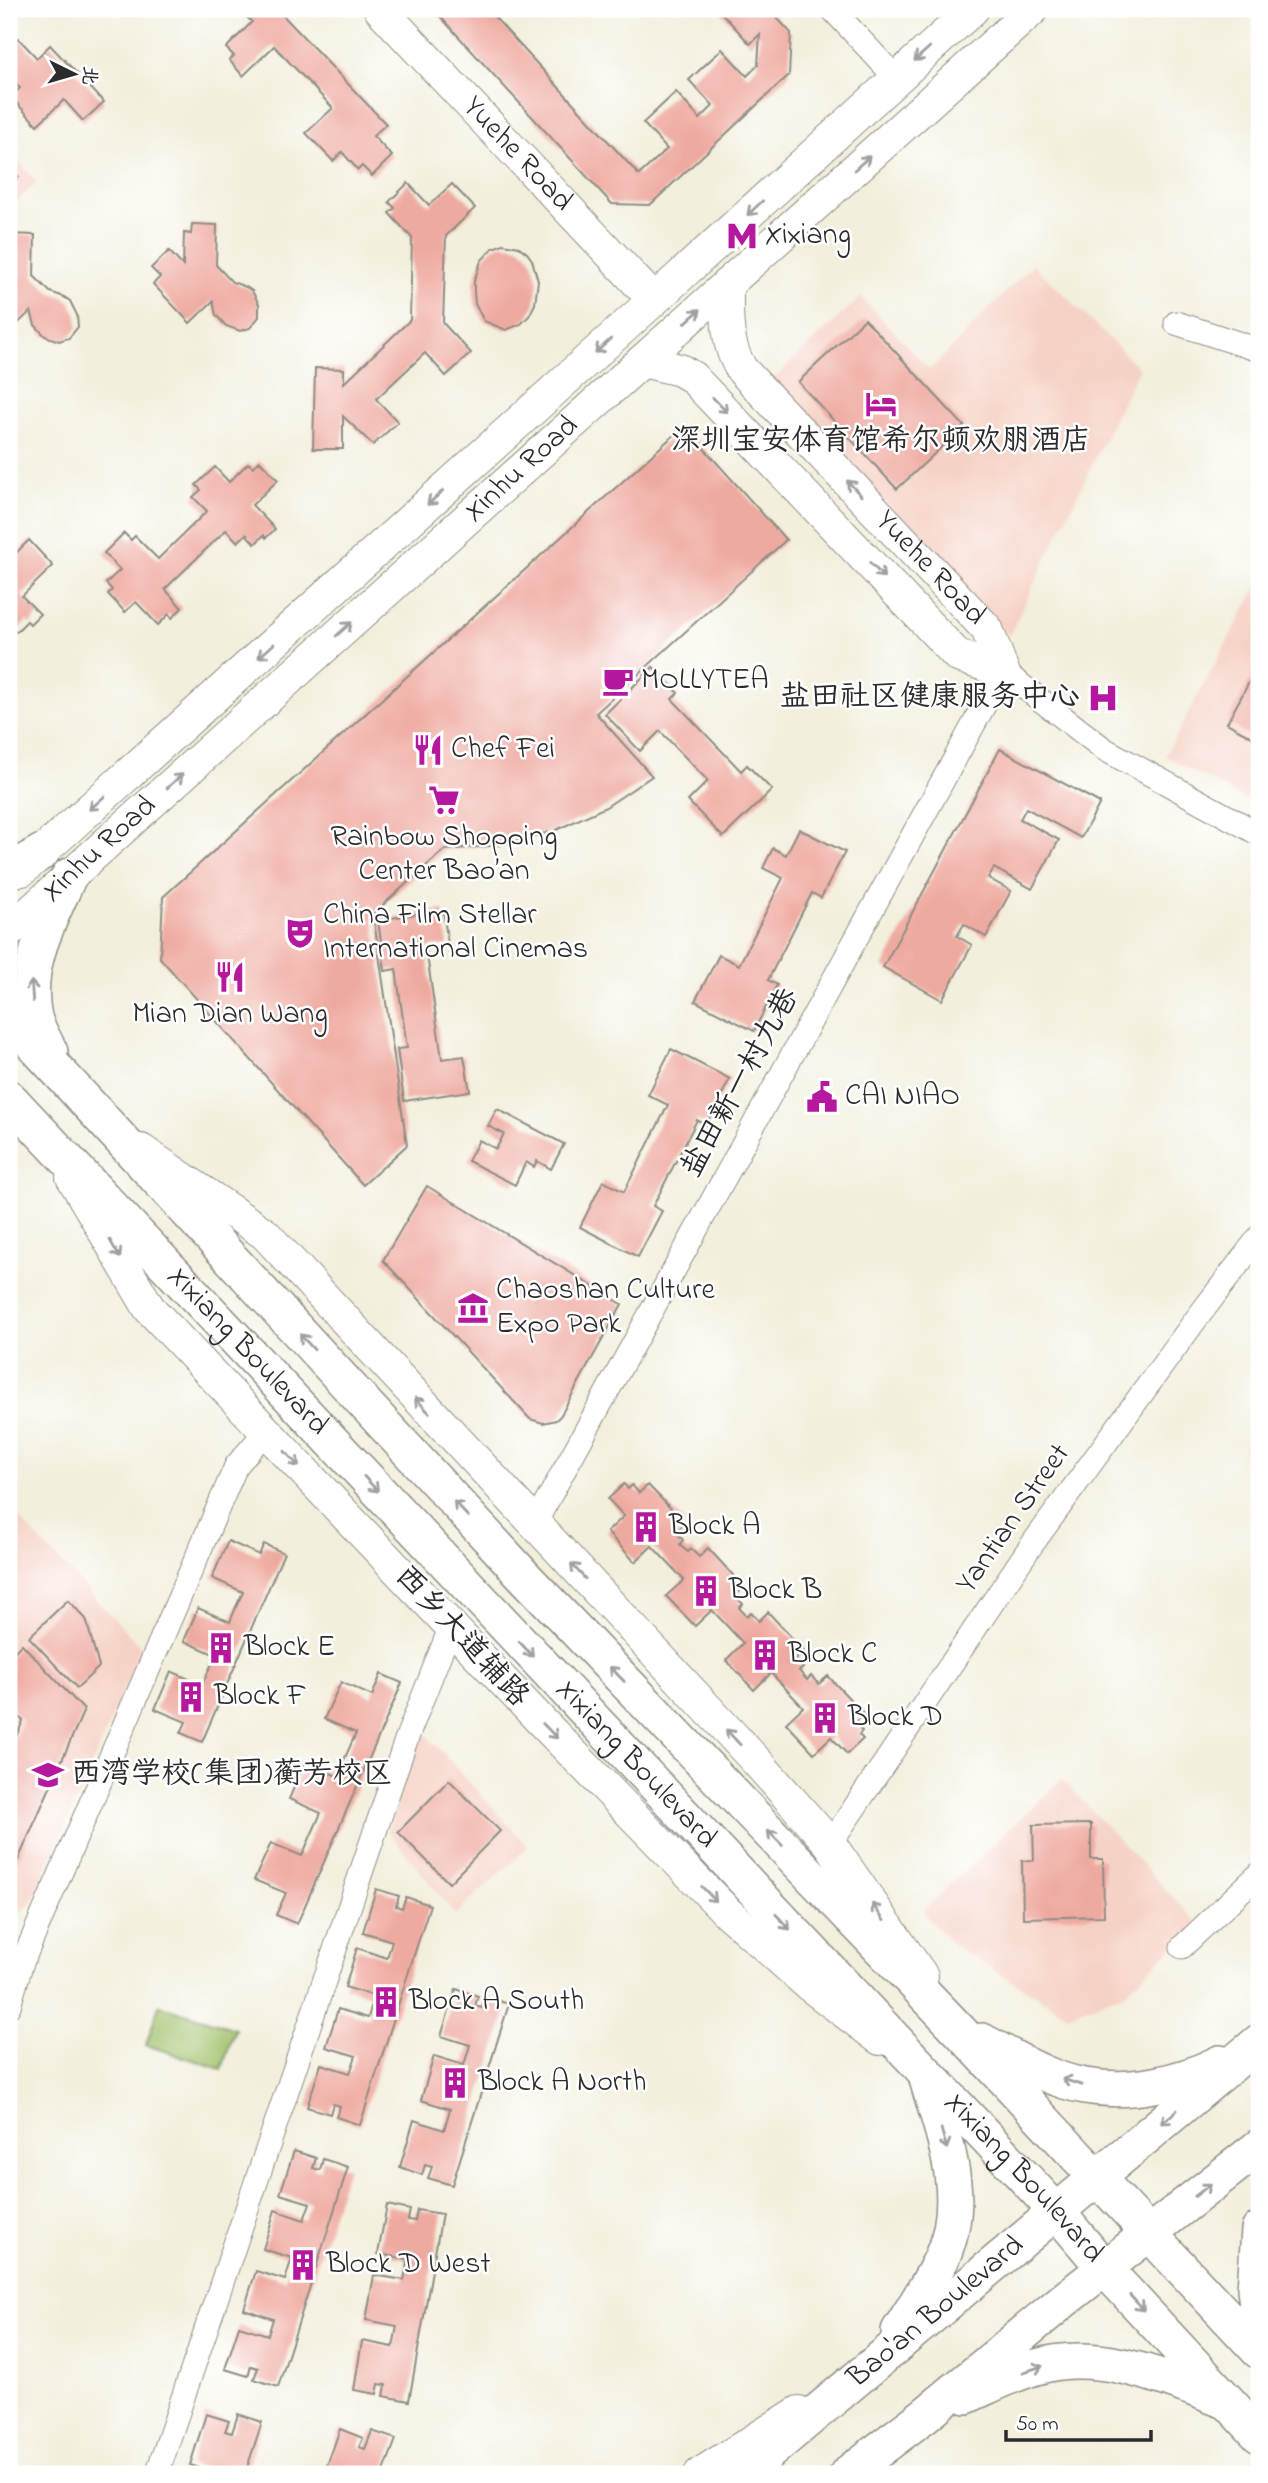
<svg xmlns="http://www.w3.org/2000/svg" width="1268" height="2483" font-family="'Indie Flower','LXGW WenKai TC',sans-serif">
<rect width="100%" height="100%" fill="#fff"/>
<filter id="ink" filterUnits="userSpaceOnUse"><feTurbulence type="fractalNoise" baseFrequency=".0143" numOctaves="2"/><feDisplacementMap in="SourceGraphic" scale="14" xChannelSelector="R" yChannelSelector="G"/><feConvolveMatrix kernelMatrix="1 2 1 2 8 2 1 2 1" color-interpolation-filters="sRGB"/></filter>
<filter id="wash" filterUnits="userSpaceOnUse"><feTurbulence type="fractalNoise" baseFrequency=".00686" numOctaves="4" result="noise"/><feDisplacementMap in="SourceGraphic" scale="28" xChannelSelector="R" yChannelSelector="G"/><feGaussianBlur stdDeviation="1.57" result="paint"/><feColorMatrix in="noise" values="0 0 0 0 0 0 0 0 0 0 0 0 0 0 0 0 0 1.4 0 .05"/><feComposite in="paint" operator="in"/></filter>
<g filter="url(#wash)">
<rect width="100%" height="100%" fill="#f3efdd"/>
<g fill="#f6d1c5">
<path d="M9 151 37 182 9 209Z"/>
<path d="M1033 264 1139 368 1009 636 772 380 861 297 930 370Z"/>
<path d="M1259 583V807L1165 756Z"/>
<path d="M9 1508 142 1648 32 1902 14 1917 9 1916Z"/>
<path d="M421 1729 528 1847 455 1915 388 1831Z"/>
<path d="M1062 1779 1198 1924 1126 1992 1068 2015 953 1945 922 1912Z"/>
</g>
<path fill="#a0c16a" stroke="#66764a" stroke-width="2" d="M159 2005 235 2029 222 2069 146 2045Z"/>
<g id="blocks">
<g fill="#efaaa0">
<path d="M239 9H277L386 124 373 136 392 156 372 176 362 166 358 170 342 152 333 161 306 133 333 108 274 46 243 76 229 60 234 56 226 48 252 22Z"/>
<path d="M441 9H487L639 175 667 149 643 123 676 92 700 119 713 106 689 80 722 49 747 76 758 65 760 34 750 44 718 9H769L791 33 789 75 650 205 612 204 437 13Z"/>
<path d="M18 38 37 58 50 45 104 102 83 121 64 100 37 125 11 97 20 88 9 76V47Z"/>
<path d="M9 166 19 177 9 186Z"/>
<path d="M408 183 429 205 452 184 475 208 446 236 443 323 471 353 446 376 425 353 376 399 398 422 373 445 343 416V449H313L315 368 344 369V383L410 320 412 238 389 213 395 208 389 202Z"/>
<path d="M192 224 217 225 216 265 232 282 246 287 252 291 259 304V317L250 328 240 331 226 326 216 315 213 301 190 323 153 284 160 277 151 268 169 251 183 266 184 233 191 234Z"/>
<path d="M10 234 35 235 34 276 50 292 64 297 70 301 77 315 78 327 69 338 59 341 45 336 35 325 31 311 9 332Z"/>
<path d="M503 244 519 247 527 253 532 260 538 281 535 304 529 316 521 324 506 330 484 321 475 304 474 292V281L481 261 493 248Z"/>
<path d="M865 319 964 426 897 489 798 382Z"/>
<path d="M684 426 786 540 596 713 652 776 606 807 554 831 500 845 444 850 373 914 407 1145 363 1185 160 958 163 897Z"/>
<path d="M260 461 278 480 252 505 275 529 266 538 264 535 255 544 246 534 238 542 226 530 165 589 182 608 172 618 169 614 158 625 136 602 125 612 108 594 112 590 106 583 120 570 104 553 124 533 131 540 135 536 158 559 207 511 193 497 201 490 196 485 215 467 229 482 248 463 253 467Z"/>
<path d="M29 540 53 566 22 596 40 614 30 624 27 621 16 632 9 624V560Z"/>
<path d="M653 667 678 693 672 699 741 771 747 765 772 790 723 837 688 801 708 781 660 731 640 751 605 714Z"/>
<path d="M1254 673 1259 676V741L1227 723Z"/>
<path d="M1000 749 1100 803 1081 838 1026 808 1020 819 1059 840 1032 889 994 868 988 878 1011 891 986 937 964 924 957 936 972 945 942 1000 883 967Z"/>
<path d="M799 829 845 852 821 898 812 893 768 980 777 985 754 1031 695 1001 719 955 739 965 783 878 763 868 773 848 786 855Z"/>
<path d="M443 910 448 945 426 948 434 1004 442 1059 464 1056 470 1091 404 1101 397 1049 407 1048 396 969 385 971 378 920Z"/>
<path d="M671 1049 730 1079 706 1125 697 1120 653 1206 662 1211 638 1257 580 1227 603 1181 624 1192 668 1105 648 1095Z"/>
<path d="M497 1109 564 1144 551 1169 537 1161 534 1167 526 1162 515 1185 468 1161 479 1140 496 1149 504 1134 488 1126Z"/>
<path d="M427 1186 622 1304 561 1415 556 1420 543 1423 530 1419 383 1260Z"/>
<path d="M624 1484 628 1489 632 1485 639 1493 648 1485 685 1523 676 1532 683 1540 680 1544 683 1548 688 1552 691 1549 699 1557 708 1548 744 1587 735 1596 743 1604 739 1608 747 1616 751 1612 759 1621 768 1612 804 1651 795 1659 803 1668 799 1671 807 1680 811 1676 819 1684 828 1676 864 1714 855 1723 862 1731 859 1735 863 1739 847 1754 831 1737 814 1753 786 1723 803 1707 771 1673 754 1690 726 1660 743 1643 728 1627 712 1610 695 1626 666 1596 684 1580 652 1546 635 1562 607 1532 624 1516 608 1499Z"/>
<path d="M228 1541 259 1555 264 1544 284 1553 202 1742 181 1733 186 1722 155 1709 171 1671 202 1685 216 1655 184 1641 198 1608 230 1622 236 1607 243 1592 212 1578Z"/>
<path d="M68 1600 86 1619 99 1667 77 1688 29 1637Z"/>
<path d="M22 1644 84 1710 15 1867 9 1868V1752L23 1721 9 1706V1657Z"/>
<path d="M381 1674 402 1683 297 1924 276 1915 286 1893 254 1880 271 1843 302 1856 321 1813 289 1799 305 1762 337 1776 356 1733 324 1719 341 1682 372 1696Z"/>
<path d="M449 1780 500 1831 449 1883 398 1832Z"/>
<path d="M1091 1824V1859H1103L1104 1916 1023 1918 1022 1861 1034 1860 1033 1825Z"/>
<path d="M376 1889 399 1896 396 1906 402 1908 406 1897 430 1905 360 2125 336 2117 340 2106 333 2104 330 2114 307 2107 321 2064 350 2073 356 2056 326 2047 338 2009 368 2018 374 1996 345 1987 357 1948 387 1958 392 1941 363 1932Z"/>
<path d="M456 1989 478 1996 475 2006 482 2008 485 1997 509 2004 452 2185 428 2178 432 2167 425 2165 422 2175 400 2167 414 2120 444 2130 450 2109 421 2100 434 2056 464 2065 470 2045 441 2036Z"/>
<path d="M294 2151 316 2158 313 2168 320 2170 323 2159 348 2167 278 2387 254 2379 258 2368 251 2366 248 2376 225 2369 239 2326 268 2335 273 2319 244 2309 256 2271 285 2280 292 2258 263 2249 275 2210 304 2220 310 2203 280 2194Z"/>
<path d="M387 2205 410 2210 408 2220 415 2221 417 2210 442 2214 409 2401 384 2396 386 2385 379 2384 377 2394 354 2390 362 2341 393 2347 397 2326 366 2320 374 2275 404 2280 408 2259 378 2254Z"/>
<path d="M206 2414 229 2421 225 2431 232 2433 238 2414 262 2422 245 2474H219L190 2465Z"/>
<path d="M340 2429 363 2438 359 2447 365 2449 372 2431 396 2439 383 2474H324Z"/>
</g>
</g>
</g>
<g filter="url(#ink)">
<use href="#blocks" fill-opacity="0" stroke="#8f8d84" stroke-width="2"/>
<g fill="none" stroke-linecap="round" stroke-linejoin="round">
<defs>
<g id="street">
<path d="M832 9 896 78"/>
<path d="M1176 323 1259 350"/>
<path d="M534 1525 1003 671 1104 749 1259 834"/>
<path d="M830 1844 1028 1550 1194 1322 1259 1237"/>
<path d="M1182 1947 1259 1874"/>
<path d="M9 2006 21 1965 236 1466 266 1431"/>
<path d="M157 2474 406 1740 451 1626"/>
</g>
<g id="secondary">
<path id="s1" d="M380 9 654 300"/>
<path id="s2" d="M727 284C727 314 725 344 742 370L987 629 1003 671"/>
<path d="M642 361 680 370 692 377 958 656 1003 671"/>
<path d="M22 870 654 300 973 9"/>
<path id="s3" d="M9 931 1033 9"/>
<path d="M141 1150 265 1234 758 1763 830 1844 922 1976"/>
<path d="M72 1177 149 1308 542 1722 728 1913 809 1985 880 2039"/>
<path d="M700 2474 799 2412"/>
</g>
<g id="primary">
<path d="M9 872 42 852"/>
<path d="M9 1018 523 1575 958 2029 1259 2351"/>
<path d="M50 1052C45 1041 37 1029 34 1017 23 965 49 922 69 876"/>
<path id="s4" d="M9 1098 1057 2212 1105 2269 1259 2435"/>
<path d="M982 2041C1014 2058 1049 2080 1085 2086 1129 2094 1180 2083 1220 2063"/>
<path d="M1259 2230 1255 2289 1259 2323"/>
<path d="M899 2331C914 2307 930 2283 942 2257 969 2197 944 2138 927 2079"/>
<path d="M966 2396C989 2386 1012 2374 1036 2367 1099 2348 1165 2378 1223 2400"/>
<path id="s5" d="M743 2474 1259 2042"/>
<path d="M847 2474 925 2415 1064 2300 1259 2147"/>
</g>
</defs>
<use href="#street" stroke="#8f8d84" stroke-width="25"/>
<use href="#secondary" stroke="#8f8d84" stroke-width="34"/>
<use href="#primary" stroke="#8f8d84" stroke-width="38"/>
<use href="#street" stroke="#fff" stroke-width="23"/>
<use href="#secondary" stroke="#fff" stroke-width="32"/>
<use href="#primary" stroke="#fff" stroke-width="35"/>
</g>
<defs><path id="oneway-shaft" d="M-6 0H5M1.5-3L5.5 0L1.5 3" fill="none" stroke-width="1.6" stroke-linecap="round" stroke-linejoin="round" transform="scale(1.75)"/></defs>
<g stroke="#a0a0a0">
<use href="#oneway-shaft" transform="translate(922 54) rotate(138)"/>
<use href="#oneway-shaft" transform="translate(862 163) rotate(-42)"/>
<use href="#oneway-shaft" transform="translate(755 208) rotate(137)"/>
<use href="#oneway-shaft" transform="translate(693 316) rotate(-42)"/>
<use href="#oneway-shaft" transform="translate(603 346) rotate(138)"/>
<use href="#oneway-shaft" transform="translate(720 405) rotate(46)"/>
<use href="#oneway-shaft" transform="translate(854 488) rotate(-133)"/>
<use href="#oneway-shaft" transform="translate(435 498) rotate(138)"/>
<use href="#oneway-shaft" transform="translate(877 570) rotate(46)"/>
<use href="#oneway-shaft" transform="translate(344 629) rotate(-42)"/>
<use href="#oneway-shaft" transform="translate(266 651) rotate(138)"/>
<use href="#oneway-shaft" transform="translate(175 781) rotate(-42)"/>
<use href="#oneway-shaft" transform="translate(97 803) rotate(138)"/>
<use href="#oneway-shaft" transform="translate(32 991) rotate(-94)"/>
<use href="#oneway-shaft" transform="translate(115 1249) rotate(60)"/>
<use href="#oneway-shaft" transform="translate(307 1342) rotate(-133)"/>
<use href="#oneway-shaft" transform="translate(422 1405) rotate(-133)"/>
<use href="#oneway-shaft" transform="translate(292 1459) rotate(47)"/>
<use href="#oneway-shaft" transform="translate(371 1484) rotate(47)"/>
<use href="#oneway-shaft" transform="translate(461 1509) rotate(-133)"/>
<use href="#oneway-shaft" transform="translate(578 1571) rotate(-133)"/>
<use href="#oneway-shaft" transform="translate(526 1649) rotate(47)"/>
<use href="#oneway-shaft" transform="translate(617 1674) rotate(-134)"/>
<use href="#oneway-shaft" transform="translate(550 1731) rotate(46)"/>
<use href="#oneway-shaft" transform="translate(733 1737) rotate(-133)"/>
<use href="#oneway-shaft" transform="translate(775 1838) rotate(-134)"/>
<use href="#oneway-shaft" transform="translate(709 1894) rotate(46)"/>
<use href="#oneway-shaft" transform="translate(878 1912) rotate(-125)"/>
<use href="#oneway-shaft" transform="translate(783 1922) rotate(47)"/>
<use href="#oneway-shaft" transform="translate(1072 2082) rotate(-162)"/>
<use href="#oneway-shaft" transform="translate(1169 2117) rotate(140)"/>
<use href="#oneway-shaft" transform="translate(944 2139) rotate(74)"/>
<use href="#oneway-shaft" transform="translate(1203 2190) rotate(-38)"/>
<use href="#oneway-shaft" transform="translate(1137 2303) rotate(47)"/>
<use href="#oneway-shaft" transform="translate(1033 2369) rotate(-18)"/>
</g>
</g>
<defs>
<symbol id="metro-bare" viewBox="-9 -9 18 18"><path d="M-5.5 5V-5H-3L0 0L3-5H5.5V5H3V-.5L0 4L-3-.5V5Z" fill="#b5179e" stroke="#fff" stroke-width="2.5" paint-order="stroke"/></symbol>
<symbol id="hotel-bare" viewBox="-9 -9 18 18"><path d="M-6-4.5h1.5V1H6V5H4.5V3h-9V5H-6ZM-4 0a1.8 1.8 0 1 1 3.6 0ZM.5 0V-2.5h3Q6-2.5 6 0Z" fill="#b5179e" stroke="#fff" stroke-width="2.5" paint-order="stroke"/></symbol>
<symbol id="cafe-bare" viewBox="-9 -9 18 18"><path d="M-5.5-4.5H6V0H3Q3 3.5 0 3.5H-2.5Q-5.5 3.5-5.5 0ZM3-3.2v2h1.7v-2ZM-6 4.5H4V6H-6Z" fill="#b5179e" stroke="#fff" stroke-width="2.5" paint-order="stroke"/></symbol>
<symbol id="hospital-bare" viewBox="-9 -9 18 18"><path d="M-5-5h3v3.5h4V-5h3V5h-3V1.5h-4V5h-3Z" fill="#b5179e" stroke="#fff" stroke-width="2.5" paint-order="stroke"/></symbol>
<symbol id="restaurant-bare" viewBox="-9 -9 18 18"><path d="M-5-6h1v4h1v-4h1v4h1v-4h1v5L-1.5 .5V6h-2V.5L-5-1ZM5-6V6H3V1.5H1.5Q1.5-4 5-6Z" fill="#b5179e" stroke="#fff" stroke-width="2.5" paint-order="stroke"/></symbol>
<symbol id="supermarket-bare" viewBox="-9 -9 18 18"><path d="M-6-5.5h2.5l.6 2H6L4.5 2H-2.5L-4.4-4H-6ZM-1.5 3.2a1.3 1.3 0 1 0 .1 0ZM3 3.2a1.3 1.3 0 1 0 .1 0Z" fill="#b5179e" stroke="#fff" stroke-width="2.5" paint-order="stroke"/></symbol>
<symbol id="theatre-bare" viewBox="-9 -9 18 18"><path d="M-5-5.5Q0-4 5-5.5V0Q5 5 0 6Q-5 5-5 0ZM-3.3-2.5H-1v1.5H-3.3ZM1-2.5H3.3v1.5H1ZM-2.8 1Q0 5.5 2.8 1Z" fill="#b5179e" stroke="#fff" stroke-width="2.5" paint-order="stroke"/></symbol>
<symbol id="civic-bare" viewBox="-9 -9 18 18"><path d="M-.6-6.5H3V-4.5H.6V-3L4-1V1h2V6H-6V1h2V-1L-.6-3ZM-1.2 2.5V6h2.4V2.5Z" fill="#b5179e" stroke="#fff" stroke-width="2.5" paint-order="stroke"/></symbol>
<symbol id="museum-bare" viewBox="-9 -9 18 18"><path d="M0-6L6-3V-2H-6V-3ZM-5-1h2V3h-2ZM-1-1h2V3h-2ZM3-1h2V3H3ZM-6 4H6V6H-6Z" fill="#b5179e" stroke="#fff" stroke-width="2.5" paint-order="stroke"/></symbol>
<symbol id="building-bare" viewBox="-9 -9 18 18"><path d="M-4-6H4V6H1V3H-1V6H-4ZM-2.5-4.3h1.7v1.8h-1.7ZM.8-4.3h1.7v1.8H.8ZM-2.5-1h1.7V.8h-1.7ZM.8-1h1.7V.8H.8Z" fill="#b5179e" stroke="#fff" stroke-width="2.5" paint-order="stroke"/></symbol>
<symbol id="school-bare" viewBox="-9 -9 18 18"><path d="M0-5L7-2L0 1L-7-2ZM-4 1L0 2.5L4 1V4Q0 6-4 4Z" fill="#b5179e" stroke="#fff" stroke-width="2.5" paint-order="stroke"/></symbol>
</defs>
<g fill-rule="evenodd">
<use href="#metro-bare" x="720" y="214" width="44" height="44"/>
<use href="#hotel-bare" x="859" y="382" width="44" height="44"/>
<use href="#cafe-bare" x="596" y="659" width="44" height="44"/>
<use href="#hospital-bare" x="1081" y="676" width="44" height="44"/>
<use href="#restaurant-bare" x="406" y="728" width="44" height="44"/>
<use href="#supermarket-bare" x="422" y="778" width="44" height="44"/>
<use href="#theatre-bare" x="278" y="911" width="44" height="44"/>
<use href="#restaurant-bare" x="208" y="955" width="44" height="44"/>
<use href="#civic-bare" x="800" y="1075" width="44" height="44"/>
<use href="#museum-bare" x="451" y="1286" width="44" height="44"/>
<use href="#building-bare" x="624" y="1505" width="44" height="44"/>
<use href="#building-bare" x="684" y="1569" width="44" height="44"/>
<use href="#building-bare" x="199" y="1626" width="44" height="44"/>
<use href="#building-bare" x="743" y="1633" width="44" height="44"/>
<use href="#building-bare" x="169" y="1675" width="44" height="44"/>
<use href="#building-bare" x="803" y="1696" width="44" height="44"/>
<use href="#school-bare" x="26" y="1753" width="44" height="44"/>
<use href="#building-bare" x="364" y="1980" width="44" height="44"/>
<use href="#building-bare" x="433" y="2061" width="44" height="44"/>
<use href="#building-bare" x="281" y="2243" width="44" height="44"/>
</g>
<g text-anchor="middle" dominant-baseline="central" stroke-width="5" stroke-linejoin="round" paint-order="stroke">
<g font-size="30" fill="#2b2b2b" stroke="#fff">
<text stroke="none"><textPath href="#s1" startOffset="200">Yuehe Road</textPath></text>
<text stroke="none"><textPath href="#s3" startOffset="690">Xinhu Road</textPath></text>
<text stroke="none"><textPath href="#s2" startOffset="362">Yuehe Road</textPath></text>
<text stroke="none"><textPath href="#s3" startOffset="122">Xinhu Road</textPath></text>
<text transform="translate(741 1083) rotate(-61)">盐田新一村九巷</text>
<text stroke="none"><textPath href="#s4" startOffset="348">Xixiang Boulevard</textPath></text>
<text transform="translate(1014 1519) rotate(-55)">Yantian Street</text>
<text transform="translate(461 1637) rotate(47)">西乡大道辅路</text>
<text stroke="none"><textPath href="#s4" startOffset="915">Xixiang Boulevard</textPath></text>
<text stroke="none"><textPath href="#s4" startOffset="1482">Xixiang Boulevard</textPath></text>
<text stroke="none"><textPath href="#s5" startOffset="252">Bao'an Boulevard</textPath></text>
</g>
<g font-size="30" fill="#2b2b2b" stroke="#fff" text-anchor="start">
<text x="765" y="236">Xixiang</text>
<text x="881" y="442" text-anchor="middle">深圳宝安体育馆希尔顿欢朋酒店</text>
<text x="641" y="681">MOLLYTEA</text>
<text x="1080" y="698" text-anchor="end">盐田社区健康服务中心</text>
<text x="451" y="750">Chef Fei</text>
<text x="444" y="838" text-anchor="middle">Rainbow Shopping<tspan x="444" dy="34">Center Bao’an</tspan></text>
<text x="323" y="916">China Film Stellar<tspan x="323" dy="34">International Cinemas</tspan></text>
<text x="230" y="1015" text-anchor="middle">Mian Dian Wang</text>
<text x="845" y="1097">CAI NIAO</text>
<text x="496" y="1291">Chaoshan Culture<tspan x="496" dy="34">Expo Park</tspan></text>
<text x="669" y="1527">Block A</text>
<text x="729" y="1591">Block B</text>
<text x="244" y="1648">Block E</text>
<text x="788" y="1655">Block C</text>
<text x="214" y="1697">Block F</text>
<text x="848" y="1718">Block D</text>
<text x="71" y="1775">西湾学校(集团)蘅芳校区</text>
<text x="409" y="2002">Block A South</text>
<text x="478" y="2083">Block A North</text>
<text x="326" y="2265">Block D West</text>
</g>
</g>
<rect width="1268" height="2483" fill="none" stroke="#fff" stroke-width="35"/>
<g transform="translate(74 74) rotate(95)" stroke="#ffffff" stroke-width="5" paint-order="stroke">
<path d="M0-5L12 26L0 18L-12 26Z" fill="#2b2b2b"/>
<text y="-10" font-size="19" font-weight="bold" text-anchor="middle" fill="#2b2b2b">北</text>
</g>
<path d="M1006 2430v10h145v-10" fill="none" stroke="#2b2b2b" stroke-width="3.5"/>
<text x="1016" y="2430" font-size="21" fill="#2b2b2b" stroke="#ffffff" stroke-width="5" paint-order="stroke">50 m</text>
</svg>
